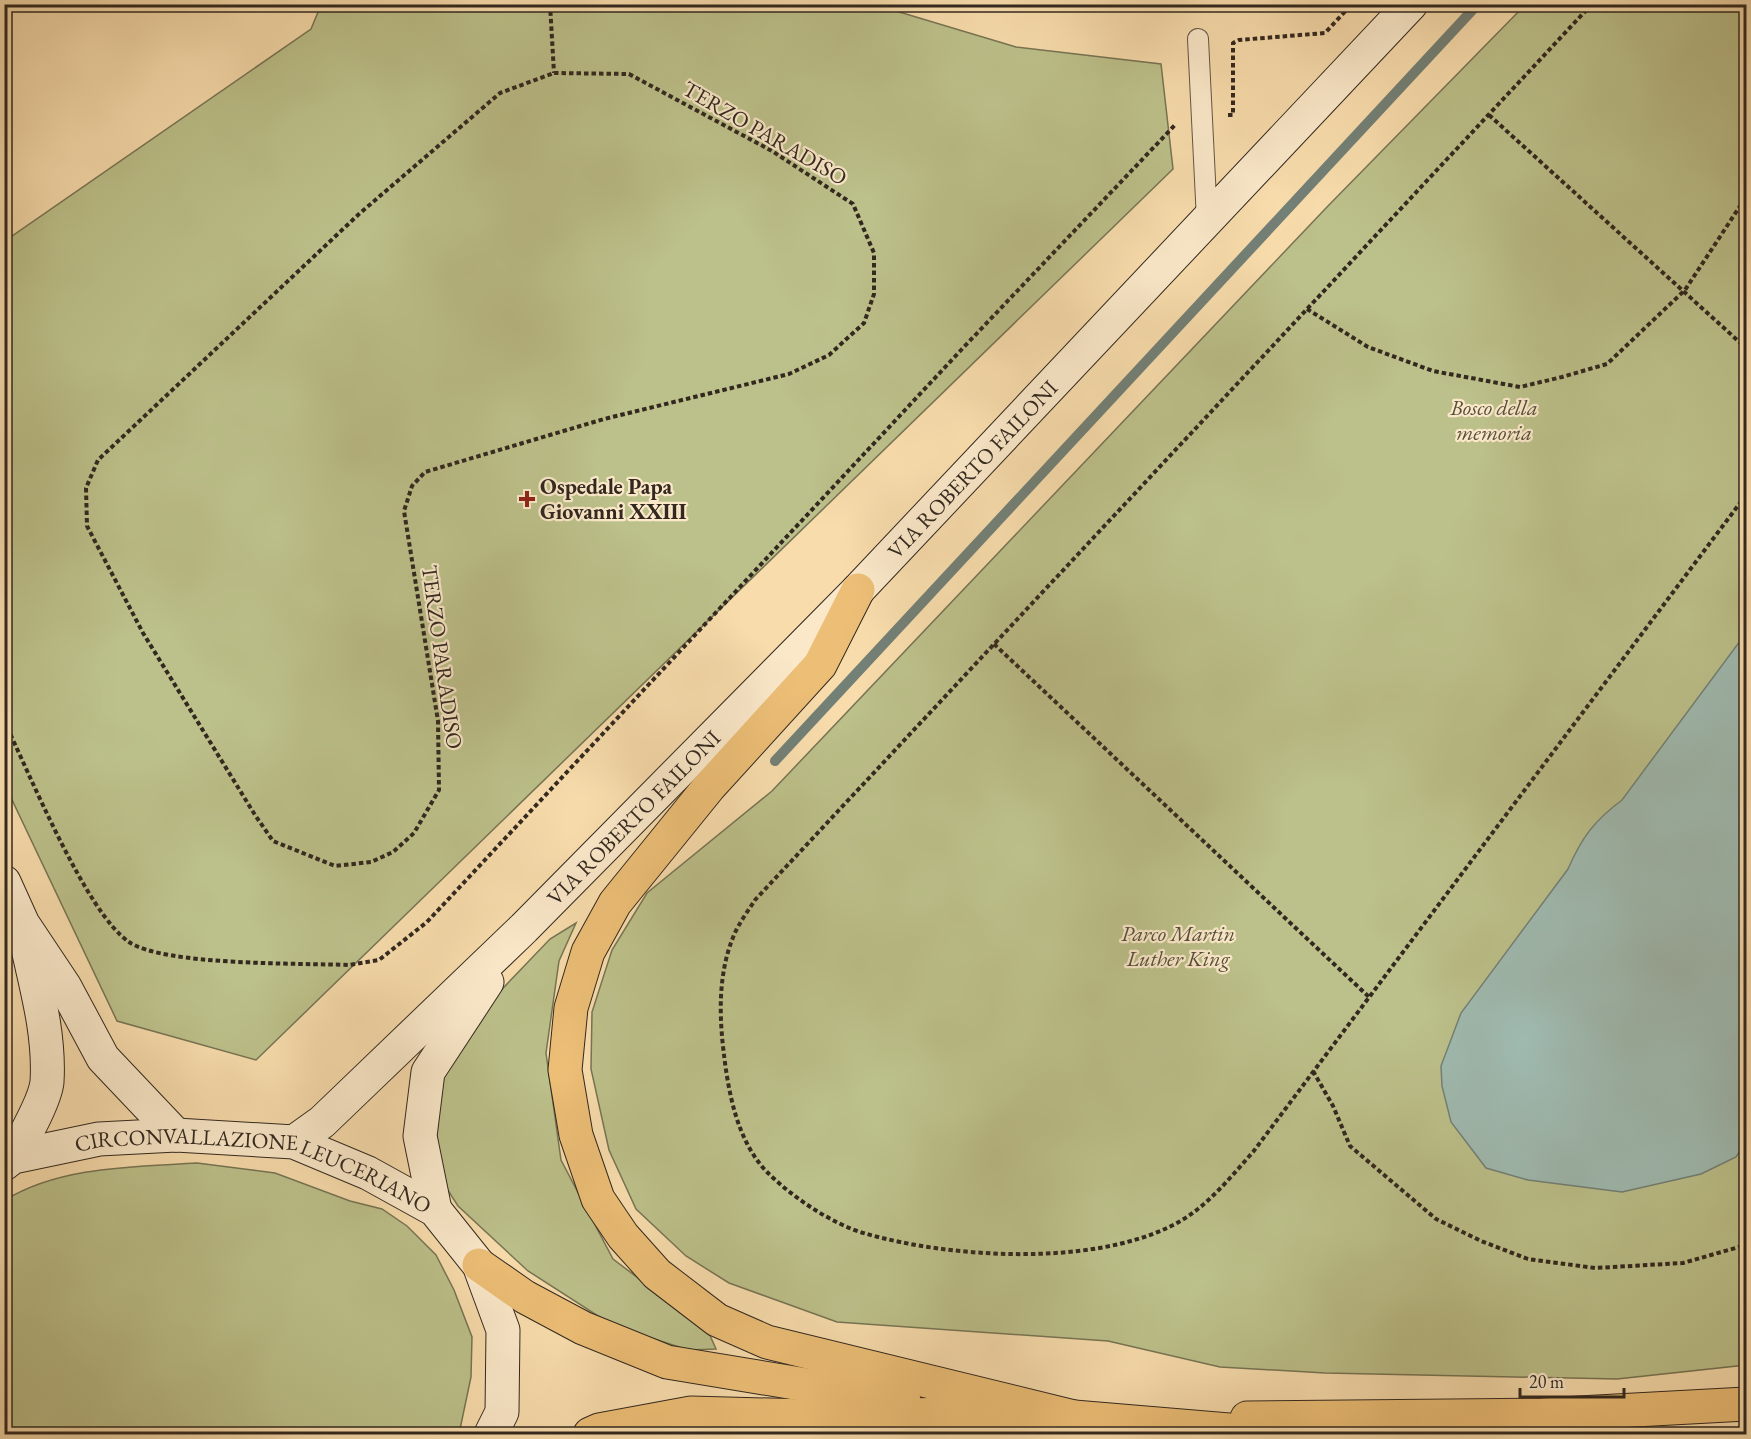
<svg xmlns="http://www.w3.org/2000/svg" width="1751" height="1439" font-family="'EB Garamond',serif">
<rect width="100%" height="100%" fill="#f8dcac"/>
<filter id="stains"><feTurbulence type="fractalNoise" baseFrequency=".00333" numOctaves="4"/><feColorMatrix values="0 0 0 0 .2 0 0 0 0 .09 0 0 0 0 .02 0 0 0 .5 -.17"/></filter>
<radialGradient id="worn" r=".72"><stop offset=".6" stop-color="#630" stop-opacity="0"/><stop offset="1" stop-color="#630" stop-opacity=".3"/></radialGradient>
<g fill="#bcc08a" stroke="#777454" stroke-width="1.5">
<path d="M321 5H876L1016 47 1161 64 1173 169 256 1060 117 1021 5 785V241L311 29Z"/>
<path d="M1525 5H1746V1365L1617 1379 1325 1373 1220 1367 1108 1341 837 1322 729 1283 686 1256 636 1209 609 1150 591 1069 592 1012 612 950 647 893 772 791 1327 207Z"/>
<path d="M576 923 559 961 546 1053 561 1160 613 1259 708 1331 716 1349 688 1350 612 1325 528 1271 458 1206 440 1178 433 1089 463 1030 550 939Z"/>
<path d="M197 1163 275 1173 350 1201 382 1209 407 1226 436 1255 454 1290 472 1337 471 1377 459 1434H5V1200C61 1166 133 1167 197 1163Z"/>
<path d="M784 1425 862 1434H659L688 1428Z"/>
</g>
<path fill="#9fbab0" stroke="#738076" stroke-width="1.5" d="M1746 633V1142L1736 1157 1701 1174 1622 1192 1528 1180 1486 1168 1451 1122 1442 1086 1441 1066 1461 1013 1568 869C1582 837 1594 821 1622 800Z"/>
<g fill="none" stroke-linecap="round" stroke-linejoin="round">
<path stroke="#738076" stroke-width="10" d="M775 761 1478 4"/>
<defs>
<path id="lane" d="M1198 39 1207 220"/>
<g id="secondary">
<path d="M4 882 23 924 65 987 103 1058 176 1135"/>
<path id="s1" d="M294 1142 322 1122 524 928 858 590 1411 4"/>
<path d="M13 1157C23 1139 45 1101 47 1082 50 1034 36 986 26 940"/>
<path id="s2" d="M4 1164 13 1157 99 1139 176 1135 294 1142 368 1173 435 1210 479 1265 503 1330 502 1412 491 1434"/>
<path d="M435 1210 420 1136 428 1072 487 982"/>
</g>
<g id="highway">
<path d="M858 590 820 665 709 787 615 903 588 952 571 1008 565 1070 576 1135 598 1199 623 1236 657 1274 717 1320 767 1342 1074 1417"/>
<path d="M479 1265 525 1297 583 1328 667 1362 904 1401"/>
<path d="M1247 1418 1542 1415 1746 1404"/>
<path d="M590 1434 599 1430 691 1413 843 1417 980 1413 1074 1417 1277 1434"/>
</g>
</defs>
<use href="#lane" stroke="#645542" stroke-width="22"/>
<use href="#secondary" stroke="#32281f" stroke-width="35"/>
<use href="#highway" stroke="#32281f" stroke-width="35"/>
<g stroke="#32281f" stroke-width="4" stroke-dasharray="4.5 3" stroke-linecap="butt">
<path d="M550 4 554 73"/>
<path d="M1592 4 755 900C748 911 739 923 734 935 718 973 719 1015 724 1055 729 1096 738 1142 767 1172 792 1197 833 1225 867 1234 952 1258 1088 1266 1169 1227 1204 1211 1228 1180 1253 1152L1746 495"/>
<path d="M554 73 629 74 772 151 853 204 874 253V294L864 323 829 355 789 374 604 419 425 472 412 486 404 511 438 721 439 790 414 833 393 852 371 862 335 866 273 841 255 815 143 633 87 526 86 488 98 460 359 214 500 93Z"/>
<path d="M1228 115H1233V43L1239 40 1325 33 1352 4"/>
<path d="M1489 115 1746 348"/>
<path d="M1307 309 1368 347 1433 371 1520 387 1562 377 1607 364 1685 290 1746 197"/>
<path d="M994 644 1369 997"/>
<path d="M4 721C29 772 86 913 129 942 165 966 300 963 349 965L379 960 427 922 962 349 1175 125"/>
<path d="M1313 1071 1333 1106 1350 1146 1436 1219 1481 1241 1528 1259 1595 1268 1683 1263 1746 1245"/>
</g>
<use href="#lane" stroke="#fae8c9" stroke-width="20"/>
<use href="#secondary" stroke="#fae8c9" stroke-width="33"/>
<use href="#highway" stroke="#ecbe76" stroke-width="33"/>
</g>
<path fill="#8f2418" stroke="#fae8c9" stroke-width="2" d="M524 490h6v6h6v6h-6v6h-6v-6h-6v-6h6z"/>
<g text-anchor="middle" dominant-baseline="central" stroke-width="4.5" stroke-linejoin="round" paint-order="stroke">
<g font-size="22" fill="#32281f" stroke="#fae8c9">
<text transform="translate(765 133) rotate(30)">TERZO PARADISO</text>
<text stroke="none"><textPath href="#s1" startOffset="956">VIA ROBERTO FAILONI</textPath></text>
<text transform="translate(442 657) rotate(82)">TERZO PARADISO</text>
<text stroke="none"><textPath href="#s1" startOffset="470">VIA ROBERTO FAILONI</textPath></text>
<text stroke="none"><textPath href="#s2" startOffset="260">CIRCONVALLAZIONE LEUCERIANO</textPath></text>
</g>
<g font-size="22" font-style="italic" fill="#544e3a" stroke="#fae8c9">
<text x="1494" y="407">Bosco della<tspan x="1494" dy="25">memoria</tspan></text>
<text x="1178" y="933">Parco Martin<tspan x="1178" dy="25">Luther King</tspan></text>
</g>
<g font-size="22" font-weight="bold" fill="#32281f" stroke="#fae8c9" text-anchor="start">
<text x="540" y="486">Ospedale Papa<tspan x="540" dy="25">Giovanni XXIII</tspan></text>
</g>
</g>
<rect width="1751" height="1439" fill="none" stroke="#f8dcac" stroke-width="24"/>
<rect x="6" y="6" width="1739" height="1427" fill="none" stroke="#32281f" stroke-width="3"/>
<rect x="12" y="12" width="1727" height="1415" fill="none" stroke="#32281f" stroke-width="1.5"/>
<path d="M1520 1388v9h104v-9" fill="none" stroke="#32281f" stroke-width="3"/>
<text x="1529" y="1388" font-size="18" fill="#32281f" stroke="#fae8c9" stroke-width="4.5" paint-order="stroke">20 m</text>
<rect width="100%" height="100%" filter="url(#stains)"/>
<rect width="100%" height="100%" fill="url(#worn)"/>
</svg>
